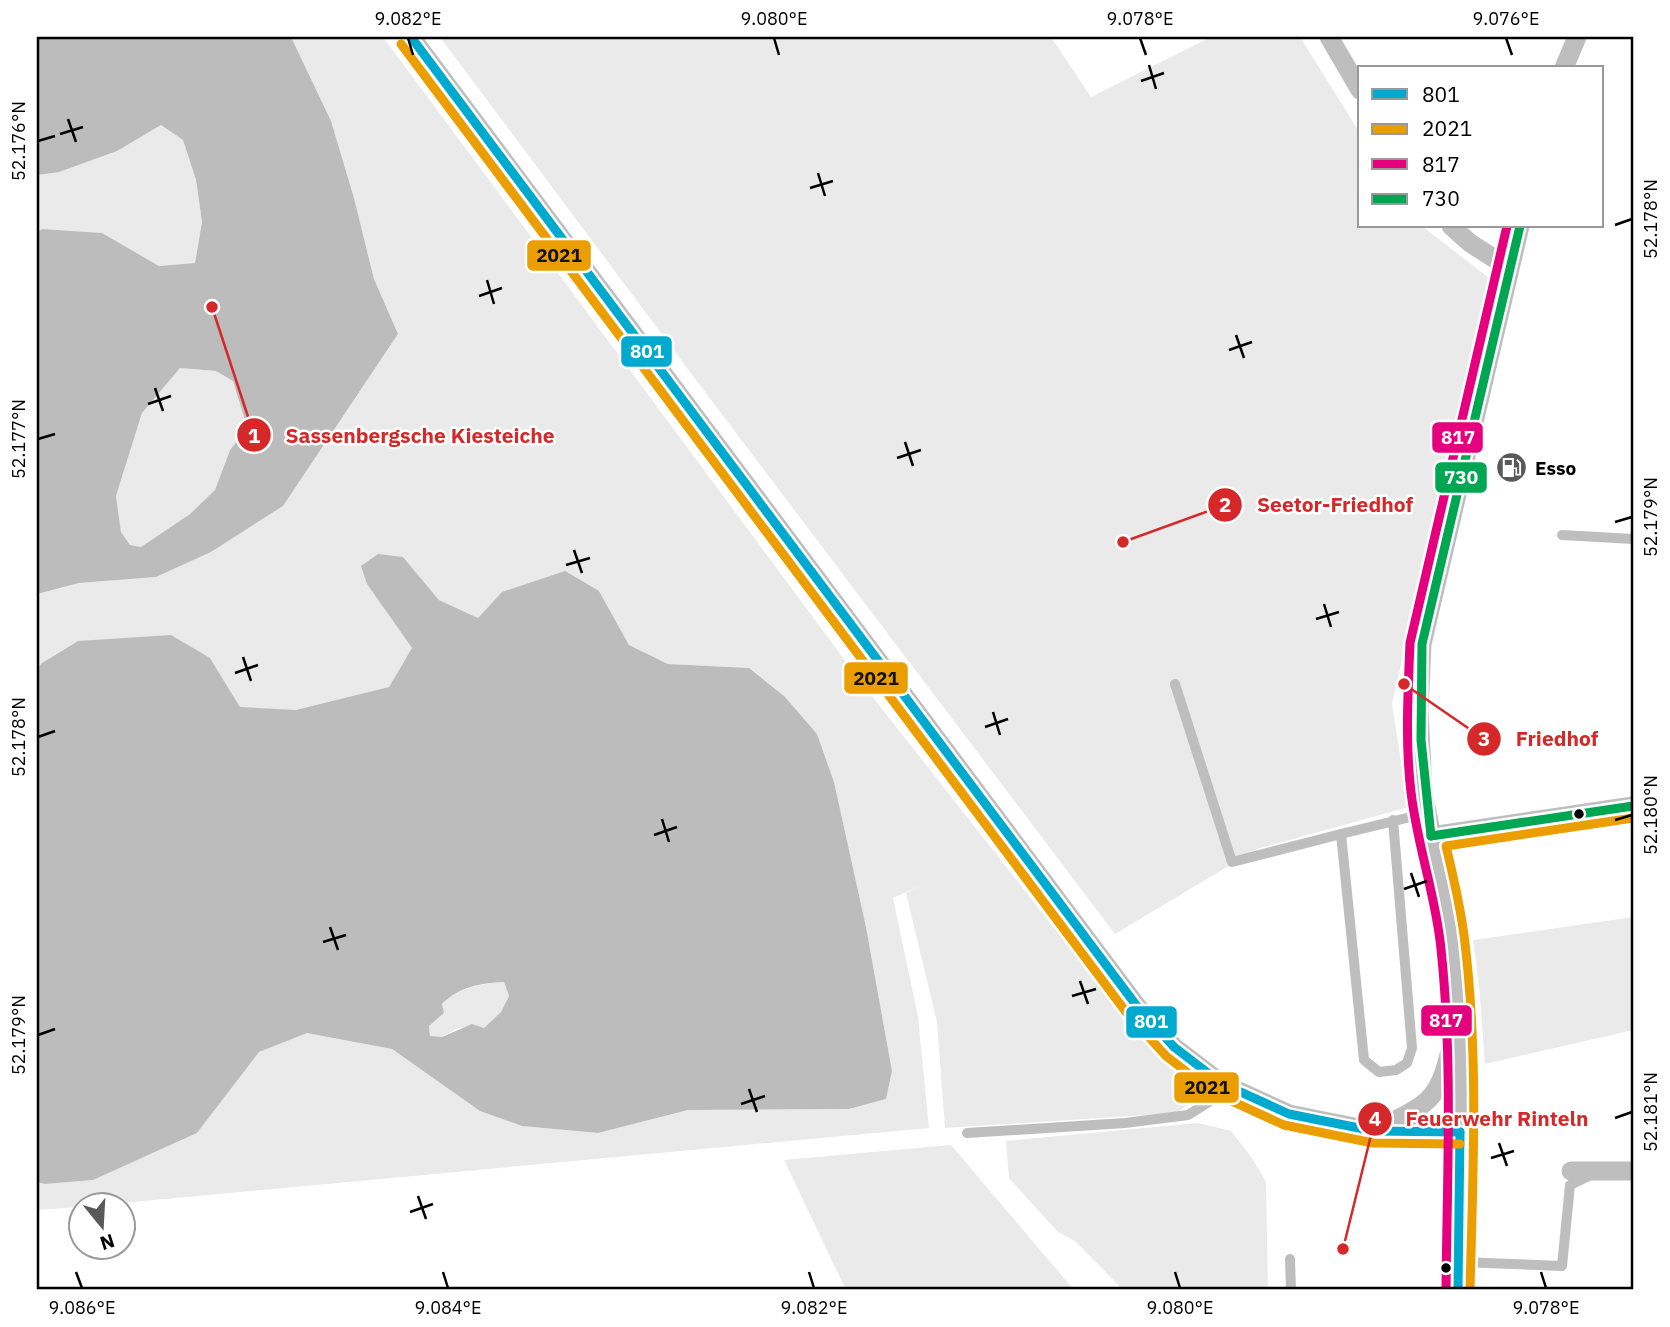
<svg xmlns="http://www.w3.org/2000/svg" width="1670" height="1327" font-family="'IBM Plex Sans',sans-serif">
<rect width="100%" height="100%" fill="#fff"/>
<g fill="#eaeaea">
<path d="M291 37H383L861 682 1076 956 1171 1062 1195 1082 1198 1092 1195 1100 1176 1113 945 1128 937 1022 906 893 922 885 893 898 918 1017 929 1128 111 1204H80V1207L37 1210V1182L45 1184 93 1180 197 1133 259 1052 307 1032 392 1049 480 1111 522 1126 598 1133 688 1110 849 1109 886 1099 892 1071 866 927 834 782 817 734 749 668 668 664 629 645 599 591 502 592 478 618 439 600 403 557 367 584 412 648 389 687 296 711 240 707 210 658 78 641 42 663 37 669V594L79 583 156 577 211 552 283 506 398 334 374 279 354 198 331 121Z"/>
<path d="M440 37H1043L1053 40 1091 97 1211 37H1300L1360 133V226H1422L1489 278 1392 704 1408 807 1257 849 1115 934 696 380Z"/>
<path d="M161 125 183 140 196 180 202 222 195 263 159 266 101 233 42 229 37 232V175C82 168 122 148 161 125Z"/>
<path d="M180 368 216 371 233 381 245 420 240 437 230 450 215 490 190 514 141 547 130 545 121 532 116 496 142 413Z"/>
<path d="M1633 917V1030L1485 1064 1479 984 1473 940Z"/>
<path d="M504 982 509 996 501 1012 484 1028H458L442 1037H430L429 1026 444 1013 442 1004C460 987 481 984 504 982Z"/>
<path d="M1198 1123 1231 1131 1252 1158 1266 1182 1268 1290H1123L1075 1241 1058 1232 1009 1178 1006 1141Z"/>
<path d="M951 1145 1074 1290H846L784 1160Z"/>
</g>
<g fill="#bcbcbc" fill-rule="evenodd">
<path d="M37 37H291L331 121 354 198 374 279 398 334 283 506 211 552 156 577 79 583 37 594V232L42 229 102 233 159 266 195 263 202 222 196 180 183 140 161 125 117 151 59 172 37 175ZM180 368 216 371 233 381 245 420 240 437 230 450 215 490 190 514 141 547 130 545 121 532 116 496 142 413Z"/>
<path d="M378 554 403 557 439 600 478 618 502 592 565 571 599 591 629 645 668 664 749 668 785 697 817 734 834 782 866 927 892 1071 886 1099 849 1109 688 1110 598 1133 522 1126 480 1111 392 1049 307 1033 259 1052 197 1133 93 1180 45 1184 37 1182V669L42 663 78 641 171 635 210 658 240 707 296 710 389 687 412 648 367 584 361 566ZM504 982 509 996 501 1012 484 1028 472 1024 442 1037 430 1036 429 1026 444 1013 442 1004C459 987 481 983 504 982Z"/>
</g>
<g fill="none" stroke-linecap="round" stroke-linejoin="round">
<g stroke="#bebebe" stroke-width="10">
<path d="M1562 535 1633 539"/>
<path d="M1175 684 1232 862 1341 834"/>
<path d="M1393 820 1412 1048 1407 1063 1396 1070 1379 1072 1364 1060 1341 834 1427 813"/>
<path d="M967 1133 1125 1123 1188 1115 1212 1100 1221 1083"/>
<path d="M1290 1259 1291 1290"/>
<path d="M1459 1262 1562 1266 1570 1185 1589 1176"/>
</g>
<g stroke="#bebebe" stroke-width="19">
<path d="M411 37 1136 1005 1174 1047 1221 1083 1289 1114 1374 1131 1460 1132"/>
<path d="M1329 37 1360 90"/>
<path d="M1564 68 1577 37"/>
<path d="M1451 226 1470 243 1509 268"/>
<path d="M1431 836 1633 806"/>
<path d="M1378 1129C1434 1101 1439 1100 1453 1038"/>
<path d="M1571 1171H1633"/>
<path d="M1458 1290 1461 1069 1458 1014 1453 945 1423 791 1419 710 1422 644 1520 226"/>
</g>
<defs>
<g id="bus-1">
<path d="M411 37 1136 1005 1174 1047 1221 1083 1289 1114 1374 1131 1460 1132"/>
<path d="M1458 1290 1460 1132"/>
</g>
<g id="bus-2">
<path d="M401 44 1126 1012 1166 1056 1214 1093 1284 1125 1373 1143 1460 1144"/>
<path d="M1470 1290C1473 1172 1479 1052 1464 935 1460 905 1453 875 1446 846L1633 818"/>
</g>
<path id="bus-3" d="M1446 1290C1447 1176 1453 1062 1441 949 1436 896 1417 845 1411 792 1405 743 1408 693 1410 643L1507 226"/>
<g id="bus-4">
<path d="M1431 836 1421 740 1422 644 1520 226"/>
<path d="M1431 836 1633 806"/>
</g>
</defs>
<use href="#bus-1" stroke="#fff" stroke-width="14"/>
<use href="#bus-2" stroke="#fff" stroke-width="14"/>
<use href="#bus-3" stroke="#fff" stroke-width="14"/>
<use href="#bus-4" stroke="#fff" stroke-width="14"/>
<use href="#bus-1" stroke="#00a9ce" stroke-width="9"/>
<use href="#bus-2" stroke="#eb9e00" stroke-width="9"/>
<use href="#bus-3" stroke="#e5007d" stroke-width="9"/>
<use href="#bus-4" stroke="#00a651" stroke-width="9"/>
</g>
<path fill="none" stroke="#000" stroke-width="2.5" d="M408 38 413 55M774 38 779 55M1140 38 1146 55M1506 38 1512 55M1149 65 1156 89M1141 81 1164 73M68 119 76 142M60 134 83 127M38 141 55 136M818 173 825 196M810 188 833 181M1615 225 1632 219M487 280 494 304M479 296 502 288M1236 335 1244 358M1229 350 1252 342M155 388 163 411M148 404 171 396M38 439 55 434M905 442 913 466M897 458 921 450M1615 522 1632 517M574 550 582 573M566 565 590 558M1324 604 1331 627M1316 619 1339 612M243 657 251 681M235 673 258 665M993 712 1000 735M985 727 1008 719M38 737 55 731M662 819 669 842M1615 820 1632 815M654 835 677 827M1411 873 1419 897M1404 889 1427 881M330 927 338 950M323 942 346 935M1080 981 1088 1004M1072 996 1096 989M38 1035 55 1029M749 1089 757 1112M741 1104 765 1096M1615 1118 1632 1112M1499 1143 1507 1166M1491 1158 1514 1151M418 1196 426 1219M410 1212 433 1204M76 1272 82 1288M443 1272 448 1288M809 1272 814 1288M1175 1272 1180 1288M1541 1272 1546 1288"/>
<defs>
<symbol id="fuel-disc" viewBox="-11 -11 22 22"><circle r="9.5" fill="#595959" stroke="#fff"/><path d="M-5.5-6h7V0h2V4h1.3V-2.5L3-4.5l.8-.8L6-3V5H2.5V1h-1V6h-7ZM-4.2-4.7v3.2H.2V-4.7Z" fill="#fff"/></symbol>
</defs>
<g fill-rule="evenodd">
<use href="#fuel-disc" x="1494" y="450" width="35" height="35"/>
</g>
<g fill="#000" stroke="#fff" stroke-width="2.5">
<circle cx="1579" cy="814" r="6"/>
<circle cx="1446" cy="1268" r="6"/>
</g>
<g text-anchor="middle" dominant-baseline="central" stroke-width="5" stroke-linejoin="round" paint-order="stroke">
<g font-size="19" font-weight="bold" fill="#000" stroke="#fff" text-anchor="start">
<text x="1535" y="468">Esso</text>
</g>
</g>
<path fill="none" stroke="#d62828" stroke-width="2.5" d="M212 307L254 435M1123 542L1225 505M1404 684L1484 739M1343 1249L1375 1119"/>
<g fill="#d62828" stroke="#fff" stroke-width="2.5">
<circle cx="212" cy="307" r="7"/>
<circle cx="1123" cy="542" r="7"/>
<circle cx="1404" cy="684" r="7"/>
<circle cx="1343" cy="1249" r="7"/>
<circle cx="254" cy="435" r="18"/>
<circle cx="1225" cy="505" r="18"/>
<circle cx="1484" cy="739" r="18"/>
<circle cx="1375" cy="1119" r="18"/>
</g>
<g font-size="21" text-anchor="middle" font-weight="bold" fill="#fff">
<text x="254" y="443">1</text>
<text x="1225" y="512">2</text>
<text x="1484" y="746">3</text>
<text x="1375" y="1126">4</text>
</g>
<g font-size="21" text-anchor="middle" font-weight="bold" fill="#d62828" stroke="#fff" stroke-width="5" stroke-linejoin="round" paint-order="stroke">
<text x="420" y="443">Sassenbergsche Kiesteiche</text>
<text x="1335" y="512">Seetor-Friedhof</text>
<text x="1557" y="746">Friedhof</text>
<text x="1497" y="1126">Feuerwehr Rinteln</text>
</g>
<g stroke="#fff" stroke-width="2.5">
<rect x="526" y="239" width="66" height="33" rx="7" fill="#eb9e00"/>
<rect x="620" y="335" width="53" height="33" rx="7" fill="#00a9ce"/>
<rect x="1431" y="421" width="53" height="33" rx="7" fill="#e5007d"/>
<rect x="1434" y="461" width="54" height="33" rx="7" fill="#00a651"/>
<rect x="843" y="661" width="66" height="34" rx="7" fill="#eb9e00"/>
<rect x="1420" y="1004" width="53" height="33" rx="7" fill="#e5007d"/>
<rect x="1125" y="1005" width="53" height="34" rx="7" fill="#00a9ce"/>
<rect x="1173" y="1071" width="67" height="33" rx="7" fill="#eb9e00"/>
</g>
<g font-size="19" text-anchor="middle" font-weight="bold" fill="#fff">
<text x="647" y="358">801</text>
<text x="1458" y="444">817</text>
<text x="1461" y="484">730</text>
<text x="1446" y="1027">817</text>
<text x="1151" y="1028">801</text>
</g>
<g font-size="19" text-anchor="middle" font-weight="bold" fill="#111">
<text x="559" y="262">2021</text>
<text x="876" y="685">2021</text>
<text x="1207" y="1094">2021</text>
</g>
<rect width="1670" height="1327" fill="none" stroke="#ffffff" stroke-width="77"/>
<rect x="1358" y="66" width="245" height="161" fill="#ffffff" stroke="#999999" stroke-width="2"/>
<rect x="1372" y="89" width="35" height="10" fill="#00a9ce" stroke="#999999" stroke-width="2"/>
<text x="1422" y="102" font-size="21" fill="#000000">801</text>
<rect x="1372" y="124" width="35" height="10" fill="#eb9e00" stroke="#999999" stroke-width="2"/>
<text x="1422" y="136" font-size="21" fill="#000000">2021</text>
<rect x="1372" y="159" width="35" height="10" fill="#e5007d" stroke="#999999" stroke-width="2"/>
<text x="1422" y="172" font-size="21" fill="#000000">817</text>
<rect x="1372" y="194" width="35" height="10" fill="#00a651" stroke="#999999" stroke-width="2"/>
<text x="1422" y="206" font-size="21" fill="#000000">730</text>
<g transform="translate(102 1226) rotate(162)"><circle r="33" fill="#ffffff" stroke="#999999" stroke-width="2"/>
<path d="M0-5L12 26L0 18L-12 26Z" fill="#595959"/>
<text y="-10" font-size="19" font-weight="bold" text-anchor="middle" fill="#000000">N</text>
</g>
<rect x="38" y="38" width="1594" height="1250" fill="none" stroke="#000" stroke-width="2.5"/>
<g font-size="18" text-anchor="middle" fill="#000">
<text x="408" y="25">9.082°E</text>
<text x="774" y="25">9.080°E</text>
<text x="1140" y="25">9.078°E</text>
<text x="1506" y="25">9.076°E</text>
<text transform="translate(19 141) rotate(-90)" y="6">52.176°N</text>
<text transform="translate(1651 219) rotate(-90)" y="6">52.178°N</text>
<text transform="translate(19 439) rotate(-90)" y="6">52.177°N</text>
<text transform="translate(1651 517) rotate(-90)" y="6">52.179°N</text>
<text transform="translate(19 737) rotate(-90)" y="6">52.178°N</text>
<text transform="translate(1651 815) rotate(-90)" y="6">52.180°N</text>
<text transform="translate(19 1035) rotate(-90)" y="6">52.179°N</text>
<text transform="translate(1651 1112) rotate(-90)" y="6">52.181°N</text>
<text x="82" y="1314">9.086°E</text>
<text x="448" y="1314">9.084°E</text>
<text x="814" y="1314">9.082°E</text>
<text x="1180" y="1314">9.080°E</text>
<text x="1546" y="1314">9.078°E</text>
</g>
</svg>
